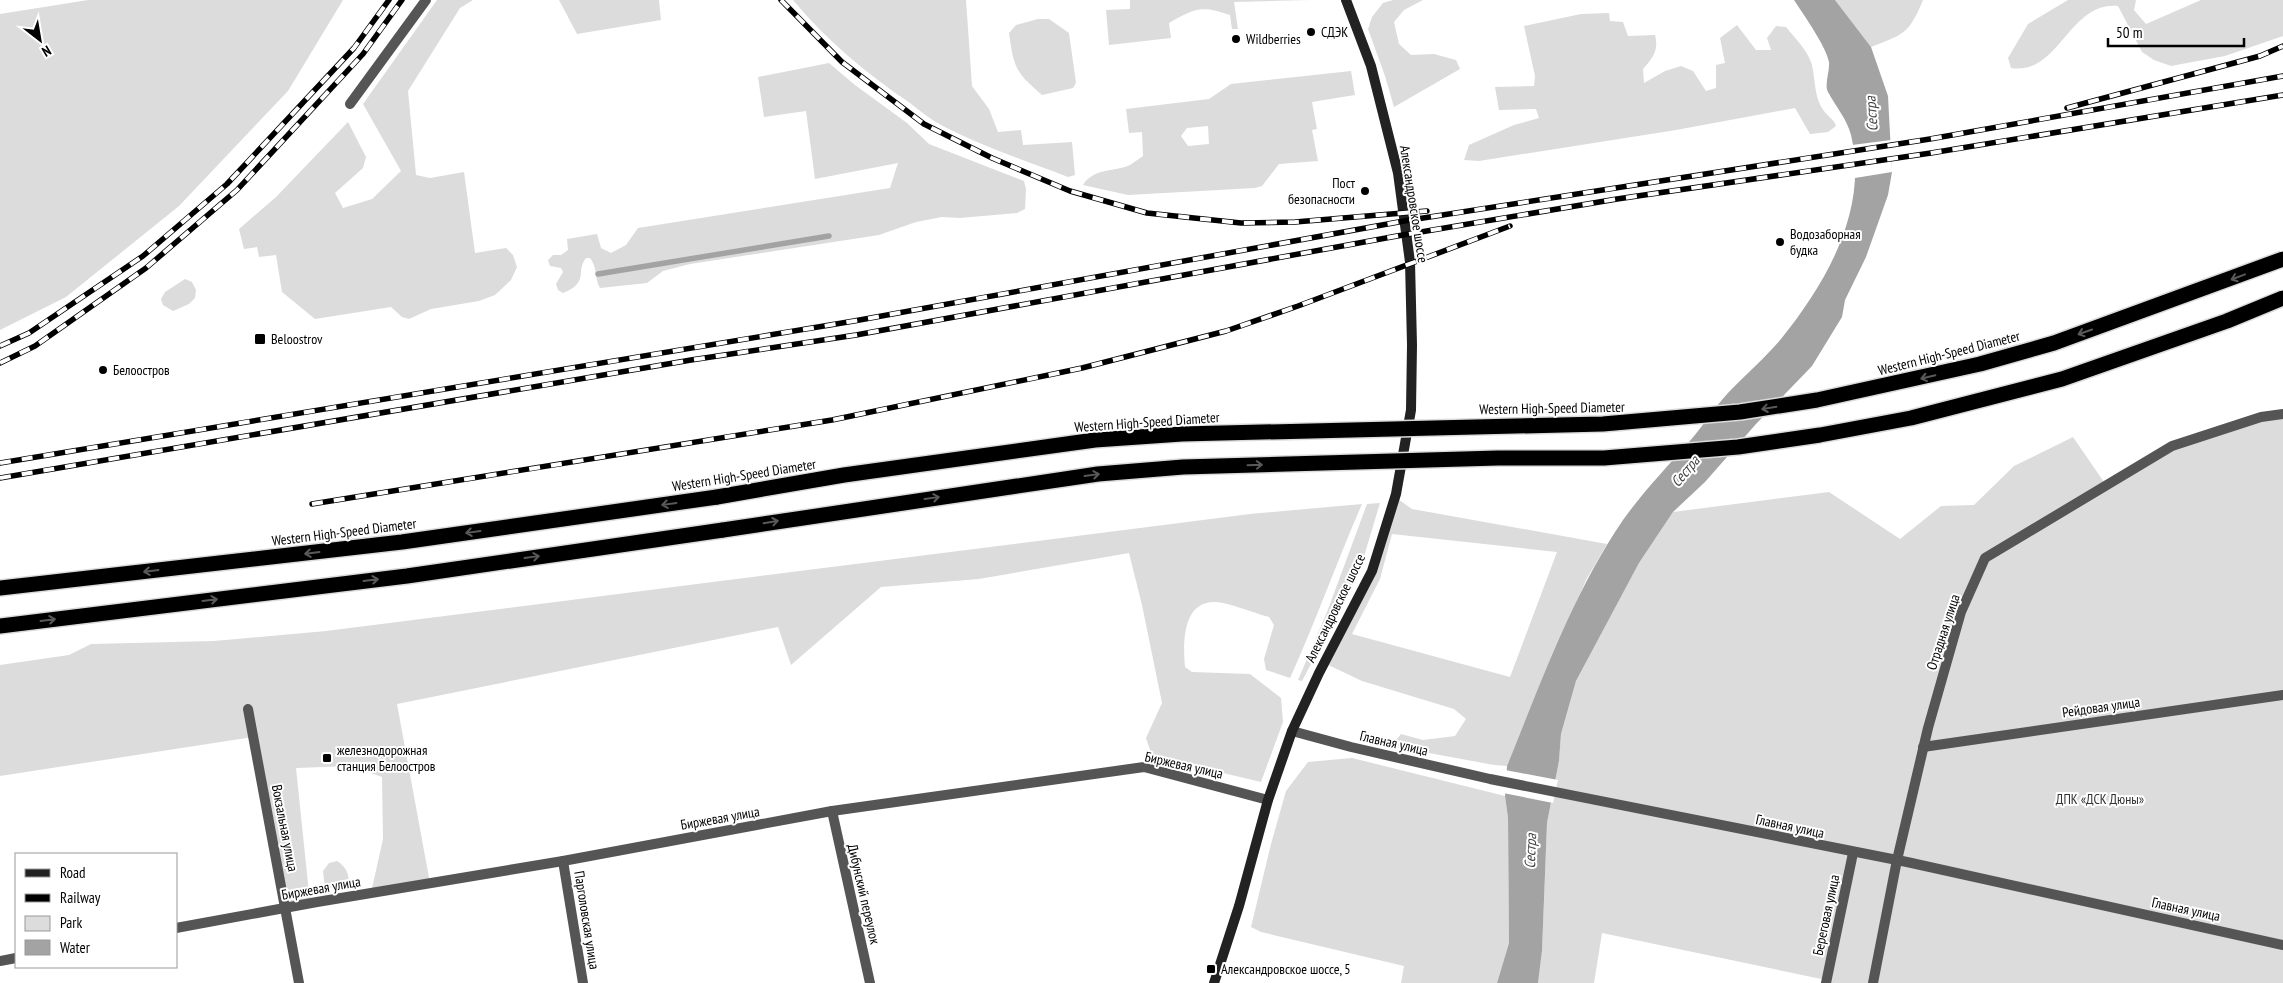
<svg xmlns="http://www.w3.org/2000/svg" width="2283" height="983" font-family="'PT Sans Narrow',sans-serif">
<rect width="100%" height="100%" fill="#fff"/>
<g fill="#dcdcdc" fill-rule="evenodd">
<path d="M88 0H343L288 91 179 206 66 297 0 330V14Z"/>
<path d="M437 0H473L460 8 408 91 416 175 430 178 464 172 475 253 506 248 513 255 517 267 511 280 495 295 479 301 431 309 409 319 402 317 391 307 315 319 282 292 276 255 259 257 257 247 244 249 239 229 276 197 348 122 366 157 363 168 335 193 343 208 372 199 401 171 363 104Z"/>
<path d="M559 0H659L661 20 577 34Z"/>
<path d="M793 0H966L972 86 989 109 998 132 1021 130 1023 145 1072 142 1075 175 1068 177C1026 161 981 146 941 125 930 119 920 111 910 103 867 74 826 40 793 0Z"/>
<path d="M1130 0H1310L1234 2 1238 29H1232L1230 15C1201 5 1195 8 1169 23L1171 38 1109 45 1106 10 1130 9Z"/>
<path d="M1393 0H1423L1404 10 1394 22 1399 44 1411 55 1434 54 1456 60 1460 69 1394 107 1385 76 1368 29 1372 17 1383 3Z"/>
<path d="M1835 0H1923C1909 34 1904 34 1871 47Z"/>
<path d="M2068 0H2136L2134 10 2146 24 2201 0H2283V36L2225 56 2171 66 2154 60 2142 52 2118 6C2069 1 2059 76 2011 68L2008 58 2028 24Z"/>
<path d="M1609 13 1610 21 1623 22 1628 36 1655 35C1659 50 1653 58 1643 69L1644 83 1665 71 1681 66 1693 71 1706 91 1716 88V65L1725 63 1720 38 1737 25 1756 50H1771L1767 38 1776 26 1786 27C1795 38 1806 49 1811 62 1816 77 1813 96 1824 111 1829 118 1834 119 1836 126L1828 132 1810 134 1795 108 1676 130 1479 161 1464 160 1469 145 1514 125 1539 118 1536 109 1499 110 1495 87 1534 86 1535 76 1524 26 1581 14Z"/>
<path d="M1038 19H1049L1069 33 1076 83 1073 88 1042 95C1015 72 1014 68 1009 33L1016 25Z"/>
<path d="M829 63 855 85 907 123 929 144 1024 181 1026 189 1025 209 1017 213 960 218 942 217 916 222 879 235 690 264 663 271 647 283 600 288C594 278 598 268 590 258H586C575 272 590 282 563 293L558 290 556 284 563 272 561 268 550 266 548 260 553 255H561L568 250 567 239 597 234 601 248 611 253 626 245 638 228 890 188 898 163 815 179 806 111 764 117 758 77Z"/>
<path d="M1351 71 1355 95 1312 102 1317 129 1312 130 1318 161 1279 164 1262 186 1255 188 1128 195 1083 185C1093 168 1114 172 1130 165 1134 162 1139 159 1143 156L1142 132 1129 133 1126 109 1209 99 1231 84ZM1208 126 1209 144 1188 146 1181 136 1187 128Z"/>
<path d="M185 279 192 282 196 290 195 298 189 304 173 311 163 305 161 299 165 292Z"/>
<path d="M2283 414V983H1826V980L1602 933 1594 983H1538L1542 951 1547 823 1559 761 1561 734 1576 681 1639 563 1673 512 1829 492 1900 539 1941 506 1974 505 2014 466 2073 437 2106 485 2167 449Z"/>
<path d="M1395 497 1412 509 1607 544 1586 580 1507 766 1494 765 1391 746 1401 734 1423 740 1455 736 1466 719 1454 709 1362 681 1324 663 1372 571ZM1392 534 1557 552 1510 677 1352 634 1380 579Z"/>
<path d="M1380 503 1359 573 1302 681 1298 680 1327 612 1367 504Z"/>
<path d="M1362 504C1337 561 1316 621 1290 678L1266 670 1264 659 1274 625 1269 617C1253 613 1231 603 1216 602 1182 600 1183 644 1185 667L1192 672 1250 674 1281 698 1283 722 1261 782 1152 756 1146 738 1162 703 1142 605 1129 553 979 579 881 587 791 665 778 627 397 704 430 883 371 893 383 839 382 777 351 766 296 768 309 893 313 902 288 907 253 737 0 776V665L69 655 91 644 214 641 326 631 1250 514Z"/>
<path d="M1352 758 1505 796 1508 818 1509 943 1497 983H1401L1404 966 1261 932 1251 927 1271 844 1286 791 1308 762Z"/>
<path d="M337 861C347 867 349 875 349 885L325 889 323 871 329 863Z"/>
</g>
<path fill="#a3a3a3" d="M1794 0H1835L1871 47 1888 96 1892 172 1888 195 1866 257 1845 300 1842 317 1812 366 1756 424 1705 482 1673 512 1639 563 1576 681 1561 734 1559 761 1547 823 1542 951 1538 983H1497L1509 943 1508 818 1505 796 1507 766C1541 683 1572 595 1623 520 1643 492 1666 468 1689 442 1703 426 1714 408 1728 393 1745 375 1765 358 1781 339 1826 283 1869 210 1851 135 1847 119 1836 107 1828 92 1824 85 1830 71 1829 62 1826 46 1803 14 1794 0Z"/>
<g fill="#fff">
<path d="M1891 140 1892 172 1855 178 1852 145Z"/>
<path d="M1505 770 1558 780 1553 803 1503 793Z"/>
</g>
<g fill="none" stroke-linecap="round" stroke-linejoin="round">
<path stroke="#a3a3a3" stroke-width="5.5" d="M598 274 829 236"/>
<defs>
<g id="highway">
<path d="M0 588 402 542 717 497"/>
<path d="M0 626 407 576 723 530"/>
</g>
</defs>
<use href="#highway" stroke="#dbdbdb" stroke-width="18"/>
<g stroke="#555" stroke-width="10">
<path d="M350 104 426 0"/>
<path d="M248 709 299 983"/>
<path d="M1292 731 1351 747 1490 779 1907 862 2283 945"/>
<path d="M1923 747 2283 695"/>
<path d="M832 811 870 983"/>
<path d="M563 861 583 983"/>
<path d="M176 928 317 902 563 861 832 811 1144 767 1268 800"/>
<path d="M0 961 16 958"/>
<path d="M1826 983 1853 853"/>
<path d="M1873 983 1897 860 1928 728 1961 612 1985 558 2172 446 2261 417 2283 414"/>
</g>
<path stroke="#222" stroke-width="10" d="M1214 983 1239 906 1268 800 1292 731 1319 673 1372 571 1396 494 1411 410 1412 345 1410 262 1398 173 1371 66 1346 0"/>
<use href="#highway" stroke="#000" stroke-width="15"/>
<defs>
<g id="rail">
<path d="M781 0 842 62 924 124 992 158 1070 191 1147 213 1241 223 1295 222 1427 211"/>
<path d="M2067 108 2260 56 2283 46"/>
<path d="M0 346 29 333 143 256 227 184 354 48 389 0"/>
<path d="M0 363 35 346 146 268 237 190 363 54 402 0"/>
<path d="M0 463 854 321 1404 221 1930 139 2283 76"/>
<path d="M0 478 691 360 856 335 1397 236 1617 199 1931 153 2283 95"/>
<path d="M312 504 832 420 1082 368 1226 331 1298 306 1510 226"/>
</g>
</defs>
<use href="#rail" stroke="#000" stroke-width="5.5"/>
<use href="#rail" stroke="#fff" stroke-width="4" stroke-dasharray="11" stroke-linecap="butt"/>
<defs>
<g id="highway-bridge">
<path d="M717 497 844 475 1095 440 1182 434 1603 424 1740 412 1817 400 1980 364 2054 343 2283 259"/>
<path d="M723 530 1098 474 1183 467 1498 458H1604L1738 447 1820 435 1911 418 2062 379 2227 321 2283 298"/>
</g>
</defs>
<use href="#highway-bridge" stroke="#dbdbdb" stroke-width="18" stroke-linecap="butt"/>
<use href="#highway-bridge" stroke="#000" stroke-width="15"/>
</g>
<defs><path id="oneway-shaft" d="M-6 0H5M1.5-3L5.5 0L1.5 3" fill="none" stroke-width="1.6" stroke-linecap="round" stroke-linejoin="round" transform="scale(1.25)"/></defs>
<g stroke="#595959">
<use href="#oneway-shaft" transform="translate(2238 277) rotate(159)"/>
<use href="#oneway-shaft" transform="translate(2085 332) rotate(161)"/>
<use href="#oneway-shaft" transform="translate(1928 377) rotate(167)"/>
<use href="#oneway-shaft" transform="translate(1769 408) rotate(171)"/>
<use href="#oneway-shaft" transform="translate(1255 465) rotate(-2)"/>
<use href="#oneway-shaft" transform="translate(1092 475) rotate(-8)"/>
<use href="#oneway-shaft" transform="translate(932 498) rotate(-8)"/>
<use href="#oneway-shaft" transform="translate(669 504) rotate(172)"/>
<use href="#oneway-shaft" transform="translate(771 522) rotate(-9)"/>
<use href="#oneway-shaft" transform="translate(473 532) rotate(172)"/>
<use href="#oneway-shaft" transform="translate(312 553) rotate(173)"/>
<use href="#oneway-shaft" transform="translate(532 557) rotate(-8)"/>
<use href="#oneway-shaft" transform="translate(151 571) rotate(173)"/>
<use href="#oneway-shaft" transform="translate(371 580) rotate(-7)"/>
<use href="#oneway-shaft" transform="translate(210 600) rotate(-7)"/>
<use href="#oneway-shaft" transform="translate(48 620) rotate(-7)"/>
</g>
<g fill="#000" stroke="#fff" stroke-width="2">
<circle cx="1311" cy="32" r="5"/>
<circle cx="1236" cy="39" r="5"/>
<circle cx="1365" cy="191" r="5"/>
<circle cx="1780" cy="242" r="5"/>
<rect x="254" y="333" width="12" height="12" rx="2.5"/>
<circle cx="103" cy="370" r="5"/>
<rect x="322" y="753" width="10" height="10" rx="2.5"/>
<rect x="1206" y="964" width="10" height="10" rx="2.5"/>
</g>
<g text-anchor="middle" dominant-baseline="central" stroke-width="4" stroke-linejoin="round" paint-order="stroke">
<g font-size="14" fill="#000" stroke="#fff" text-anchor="start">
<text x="1321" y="32">СДЭК</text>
<text x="1246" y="39">Wildberries</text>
<text x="1355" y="183" text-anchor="end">Пост<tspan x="1355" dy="16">безопасности</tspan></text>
<text x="1790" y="234">Водозаборная<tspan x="1790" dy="16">будка</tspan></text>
<text x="271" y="339">Beloostrov</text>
<text x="113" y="370">Белоостров</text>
<text x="337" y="750">железнодорожная<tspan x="337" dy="16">станция Белоостров</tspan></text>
<text x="1221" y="969">Александровское шоссе, 5</text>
</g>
<g font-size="14" fill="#000" stroke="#fff">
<text transform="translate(1414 204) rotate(81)">Александровское шоссе</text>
<text transform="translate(1949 353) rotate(-14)">Western High-Speed Diameter</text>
<text transform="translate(1552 408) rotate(-1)">Western High-Speed Diameter</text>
<text transform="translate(1147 422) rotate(-4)">Western High-Speed Diameter</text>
<text transform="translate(744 475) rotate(-9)">Western High-Speed Diameter</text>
<text transform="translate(344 532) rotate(-7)">Western High-Speed Diameter</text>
<text transform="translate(1335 608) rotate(-64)">Александровское шоссе</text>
<text transform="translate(1943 632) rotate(-72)">Отрадная улица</text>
<text transform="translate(2101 707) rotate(-8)">Рейдовая улица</text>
<text transform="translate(1394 743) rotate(13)">Главная улица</text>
<text transform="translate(1184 765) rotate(13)">Биржевая улица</text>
<text transform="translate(720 818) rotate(-10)">Биржевая улица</text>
<text transform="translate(1790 826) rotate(12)">Главная улица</text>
<text transform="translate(285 828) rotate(79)">Вокзальная улица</text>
<text transform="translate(321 888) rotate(-10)">Биржевая улица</text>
<text transform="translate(864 894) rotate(77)">Дибунский переулок</text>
<text transform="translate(2186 909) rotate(12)">Главная улица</text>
<text transform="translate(1826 915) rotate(-78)">Береговая улица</text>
<text transform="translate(587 920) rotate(81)">Парголовская улица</text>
</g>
<g font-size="14" fill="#333" stroke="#fff">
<text x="2100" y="799">ДПК «ДСК Дюны»</text>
</g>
<g font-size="15" font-style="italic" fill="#444" stroke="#fff">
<text transform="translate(1871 114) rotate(-94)">Сестра</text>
<text transform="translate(1685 471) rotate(-50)">Сестра</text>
<text transform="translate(1530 851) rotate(-88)">Сестра</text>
</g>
</g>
<rect x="15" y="853" width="162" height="115" fill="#ffffff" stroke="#999999"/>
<rect x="25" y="869" width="25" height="8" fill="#222222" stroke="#999999"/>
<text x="60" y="878" font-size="15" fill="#000000">Road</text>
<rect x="25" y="894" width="25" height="8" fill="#000000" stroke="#999999"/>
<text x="60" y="903" font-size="15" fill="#000000">Railway</text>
<rect x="25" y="916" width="25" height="15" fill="#dcdcdc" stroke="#999999"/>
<text x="60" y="928" font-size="15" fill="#000000">Park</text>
<rect x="25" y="940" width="25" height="15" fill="#a3a3a3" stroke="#999999"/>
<text x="60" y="953" font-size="15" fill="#000000">Water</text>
<g transform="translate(40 40) rotate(149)" stroke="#ffffff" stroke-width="4" paint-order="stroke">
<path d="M0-4L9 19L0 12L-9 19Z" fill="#000000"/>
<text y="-8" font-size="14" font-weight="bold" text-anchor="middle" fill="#000000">N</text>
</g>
<path d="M2108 38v8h136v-8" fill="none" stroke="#000000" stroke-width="2.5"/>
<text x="2116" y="38" font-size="15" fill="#000000" stroke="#ffffff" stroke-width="4" paint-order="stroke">50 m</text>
</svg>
